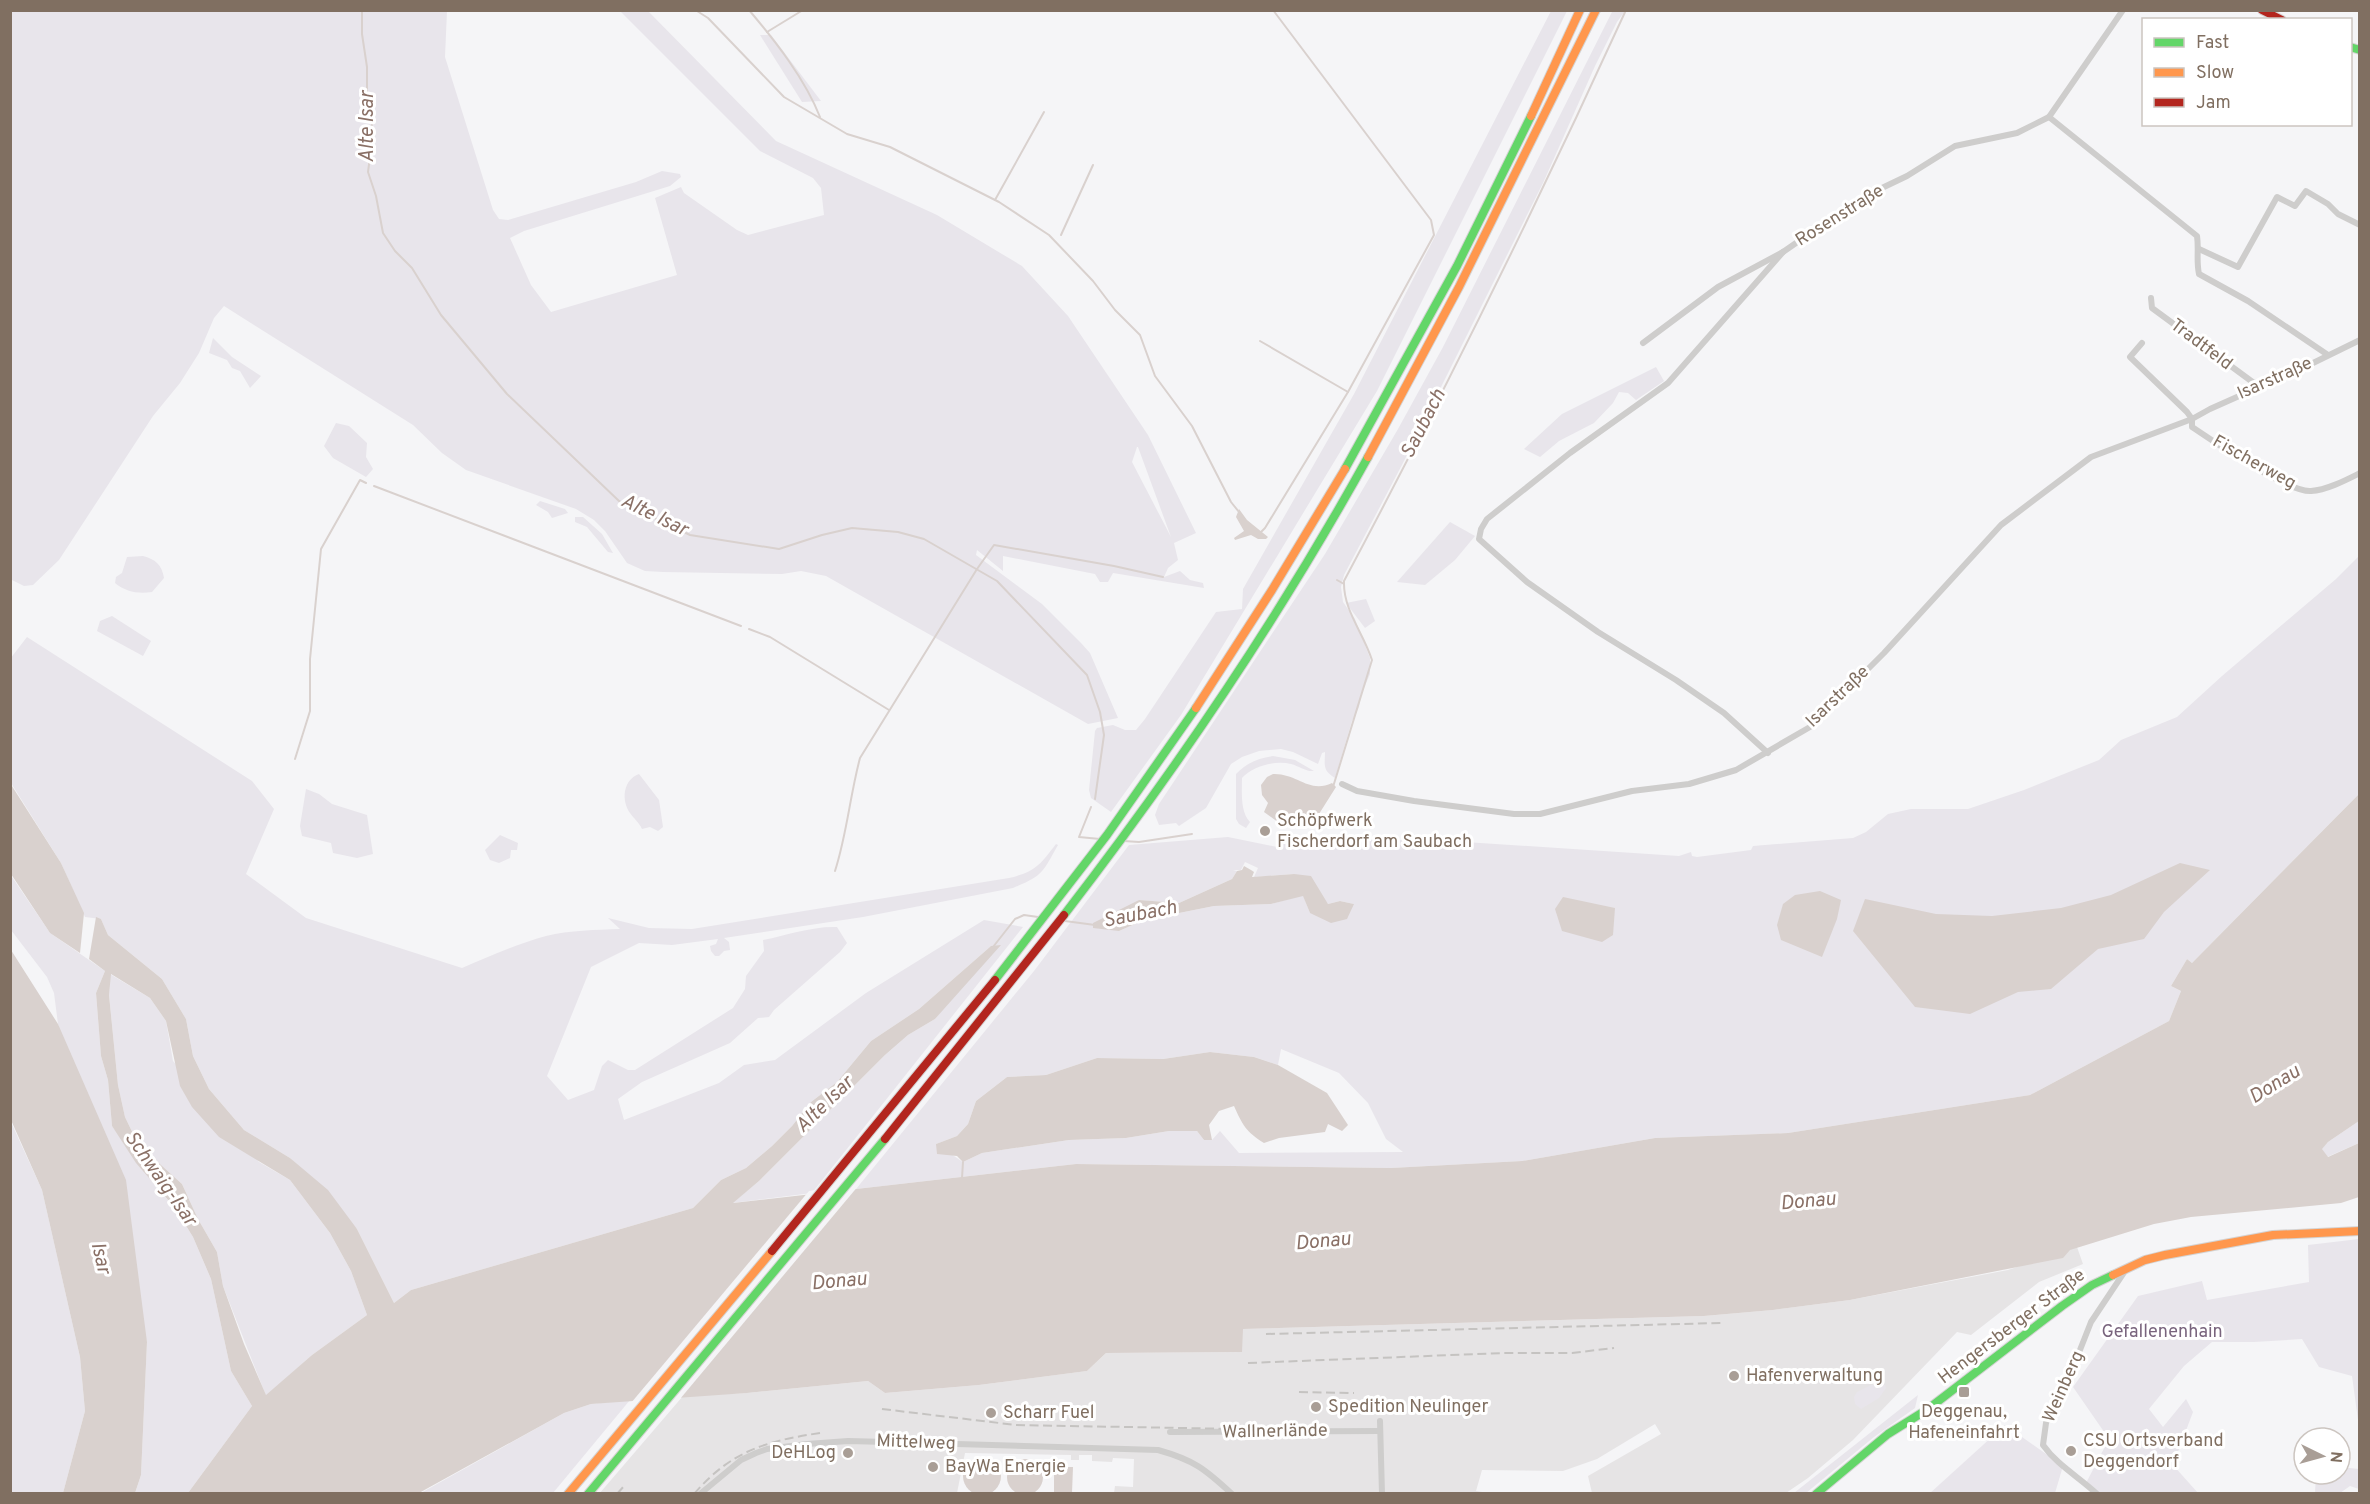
<svg xmlns="http://www.w3.org/2000/svg" width="2370" height="1504" font-family="Overpass,sans-serif">
<rect width="100%" height="100%" fill="#f5f5f7"/>
<path fill="#e6e4e5" d="M2077 1247 2083 1264 2039 1282 1971 1335 1957 1332 1853 1440 1808 1478 1786 1493H1592L1588 1476 1661 1434 1655 1424 1597 1459 1563 1471 1482 1470 1476 1491 1488 1493H1114L1115 1486 1133 1487 1134 1459 1113 1458 1112 1462 1092 1461V1455H1079V1460H1071V1455L965 1453 957 1493 599 1494 683 1396 747 1393 868 1381 885 1393 979 1385 1087 1371 1106 1353 1242 1352V1329L1704 1316 1773 1310 1850 1300 2008 1270Z"/>
<g fill="#e8e5eb" fill-rule="evenodd">
<path d="M1613 10 1625 11 1617 22 1595 66 1543 183 1404 461 1344 575 1341 587 1343 602 1355 619 1370 658V674L1361 695 1359 707 1352 721 1335 778C1322 770 1325 765 1325 752L1322 753 1318 764 1293 752 1281 749 1259 751 1242 757 1231 764 1206 808 1179 826 1176 823 1159 825 1155 815 1159 804 1325 554 1398 429 1443 347Z"/>
<path d="M10 11H447L445 57 493 210 499 219 508 220 636 182 662 171 680 174 681 177 670 186 524 231 510 238 531 285 551 312 677 275 655 198 681 187 684 193 737 230 748 235 824 215 821 188 813 178 760 151 620 11H648L776 141 937 215 1022 266 1068 316 1148 435 1196 533 1174 543 1178 560 1168 568 1164 577 1180 571 1190 580 1203 583 1204 588 1113 573 1108 582H1100L1095 574 1003 556V571L977 550 976 555 1042 604 1081 643 1090 653 1118 718 1088 724 826 576 801 571 782 574 663 572 645 571 627 563 605 531 594 520 576 509 466 470 442 453 413 425 224 306 214 318 199 353 180 383 153 416 59 560 33 585 24 586 10 579ZM1137 447H1138L1171 537 1132 462Z"/>
<path d="M1551 11H1567L1377 391 1181 715 1111 812 1091 798 1089 790 1095 731 1097 728 1113 725 1125 730H1136L1145 719 1216 612 1242 609 1243 589 1354 394Z"/>
<path d="M760 35H771L821 101 802 102Z"/>
<path d="M213 338 232 357 261 376 250 388 240 371 232 368 227 360 209 353Z"/>
<path d="M1656 367 1664 381 1636 400 1628 393 1619 392 1613 403 1594 423 1559 441 1540 457 1524 449 1562 414Z"/>
<path d="M336 423 349 426 367 443 366 457 373 469 366 477 333 458 324 446Z"/>
<path d="M540 501 565 509 568 513 552 518 548 512 536 505Z"/>
<path d="M583 517 602 534 613 553 608 552 587 527 575 522V517Z"/>
<path d="M1450 522 1475 536 1455 560 1425 585 1397 582Z"/>
<path d="M143 556C155 559 162 565 164 578L152 592C138 594 126 592 115 583L116 577 122 573 127 557Z"/>
<path d="M2359 556V794L2192 963 2187 959 2171 986 2181 991 2169 1021 2030 1095 1788 1133 1655 1138 1522 1161 1391 1168 1076 1164 856 1189 1034 971 1129 845 1228 837 1277 847 1285 837 1465 842 1679 856 1691 852 1692 856 1697 857 1751 850 1753 846 1853 838 1866 832 1888 814 1911 809H1968L2024 790 2099 760 2121 740 2177 717 2222 676 2336 579ZM1245 862 1258 868 1254 877 1294 874 1328 904 1340 901 1354 904 1310 913 1303 895 1271 904 1214 906 1144 920 1119 931 1139 900 1179 903 1232 879 1237 871 1233 870H1241ZM1281 1049 1339 1073 1368 1103 1386 1139 1403 1152 1239 1153 1220 1131 1212 1140H1204L1197 1131H1169L1126 1138 1069 1140 982 1153 963 1162 936 1144 957 1136 968 1124 976 1101 1007 1077 1046 1075 1097 1058 1163 1059 1210 1052 1254 1057 1278 1065Z"/>
<path d="M1366 599 1375 621 1365 628 1346 603Z"/>
<path d="M112 616 151 641 143 656 97 631 100 621Z"/>
<path d="M27 637 252 781 274 809 246 874 306 918 462 968C490 956 517 944 546 936 570 930 596 930 620 929L608 918 649 928 692 929 1009 878C1035 872 1040 865 1056 844L1058 845C1042 873 1044 875 1013 888L863 917 724 938 729 942 730 950 724 951 719 956H715L711 951 710 946 716 944 718 939 672 945 639 943 591 967 547 1076 568 1100 594 1090 602 1066 608 1060 628 1070H635L733 1008 745 989 746 976 764 951 763 940C788 935 812 926 837 927L847 943 840 952 774 1010 769 1017 758 1018 730 1043 642 1082 618 1099 624 1120 719 1083 744 1065 775 1060 866 993 984 920 1023 927 812 1193 732 1203 759 1181 885 1055 908 1035 935 1019 991 946 919 1009 871 1041 837 1082 811 1102 792 1126 772 1146 746 1168 721 1180 693 1208 411 1290 394 1303 357 1229 290 1158 244 1130 209 1089 193 1056 186 1019 162 979 108 935 101 919 85 917 61 863 11 783 10 659Z"/>
<path d="M1273 756 1295 760 1314 771C1306 772 1299 766 1291 764 1275 760 1253 766 1242 778 1242 792 1240 812 1250 822L1246 828 1239 824 1236 819V774C1247 763 1258 758 1273 756Z"/>
<path d="M639 774 659 800 663 827 658 831 650 827 642 829C639 822 634 819 630 813 621 800 623 780 639 774Z"/>
<path d="M306 789 319 794 332 804 367 815 373 854 357 858 333 853 331 843 302 836 300 826Z"/>
<path d="M500 835 518 843 517 850H511L510 858 499 863 490 860 485 850Z"/>
<path d="M10 874 50 933 105 971 96 993 101 1056 108 1080 112 1126 158 1189 175 1208 193 1237 211 1279 231 1371 252 1406 188 1493H135L141 1475 147 1342 58 1024 54 993 47 977 11 930Z"/>
<path d="M110 974 150 998 166 1021 173 1061 259 1162 290 1180 330 1233 351 1271 367 1315 312 1355 266 1396 223 1286 217 1252 198 1219 182 1184 138 1144 125 1117 118 1085 109 995Z"/>
<path d="M10 1120 42 1190 80 1357 85 1411 63 1493H11Z"/>
<path d="M2359 1121V1143L2327 1157 2321 1149 2328 1142Z"/>
<path d="M2359 1239V1427L2352 1376 2319 1367 2302 1339 2254 1342H2212L2184 1366 2149 1409 2163 1427 2186 1399 2193 1412 2173 1465 2198 1493H2097L2086 1483 2109 1439 2073 1387 2138 1296 2202 1281 2207 1300 2309 1282 2308 1245Z"/>
<path d="M1871 1385H1885L1886 1388 1879 1398 1861 1409 1855 1404 1854 1397 1857 1392Z"/>
<path d="M1918 1395 1915 1408 1874 1437 1806 1493H1794Z"/>
<path d="M630 1400 553 1493 419 1494 564 1413 591 1404Z"/>
<path d="M2005 1425 2063 1466 2055 1493 1929 1494Z"/>
<path d="M2340 1467 2359 1469V1489L2350 1486 2340 1493H2315L2316 1474H2340Z"/>
</g>
<g fill="#d9d1ce" fill-rule="evenodd">
<path d="M1239 509 1247 520 1268 537 1266 539H1258L1251 535 1235 540 1234 538 1244 531 1236 517Z"/>
<path d="M1273 774C1297 773 1309 794 1332 783L1336 787 1319 814 1315 816 1309 814 1299 820 1293 818 1282 825 1264 812 1268 803 1262 795 1261 785 1267 777Z"/>
<path d="M10 783 61 863 84 913 80 953 50 933 11 874Z"/>
<path d="M2359 794V1121L2328 1142 2322 1149 2328 1157 2359 1143V1197L2341 1203 2191 1217 2154 1224 2070 1250 2063 1258 1850 1300 1773 1310 1704 1316 1243 1329 1242 1352 1106 1353 1087 1371 979 1385 885 1393 868 1381 747 1393 591 1404 564 1413 419 1493H188L252 1406 231 1371 211 1279 193 1237 175 1208 136 1163 112 1126 108 1080 101 1056 96 993 105 971 89 959 96 917 101 919 108 935 162 979 186 1019 193 1056 209 1089 244 1130 290 1158 328 1190 357 1229 394 1303 411 1290 693 1208 721 1180 746 1168 772 1146 792 1126 811 1102 837 1082 871 1041 919 1009 991 946 1001 945 935 1019 908 1035 885 1055 759 1181 733 1203 1076 1164 1391 1168 1522 1161 1655 1138 1788 1133 2030 1095 2169 1021 2181 991 2171 986 2187 959 2192 963ZM111 974 150 998 166 1021 180 1086 192 1107 219 1137 290 1180 330 1233 351 1271 367 1315 312 1355 266 1395 244 1344 223 1286 217 1252 198 1219 182 1184 138 1144 125 1117 118 1085 109 995Z"/>
<path d="M2180 863 2210 870 2164 912 2144 939 2098 949 2051 989 2018 992 1970 1014 1915 1007 1853 931 1865 899 1936 914 1992 916 2061 908 2111 895Z"/>
<path d="M1244 866 1251 870 1248 875 1251 870 1254 872 1252 877 1294 874 1311 876 1328 904 1340 901 1354 904 1347 919 1331 923 1310 913 1303 896 1271 904 1214 906 1144 920 1119 931 1093 928V923L1139 900 1179 903 1232 879 1237 871 1242 870Z"/>
<path d="M1820 891 1841 900 1837 919 1822 957 1781 940 1777 925 1783 904 1795 895Z"/>
<path d="M1563 897 1615 908 1613 935 1602 942 1562 931 1555 909Z"/>
<path d="M11 950 58 1024 126 1180 147 1342 141 1475 135 1493H63L85 1411 80 1357 42 1190 11 1120Z"/>
<path d="M1210 1052 1254 1057 1278 1065 1327 1093 1348 1125 1342 1131 1328 1124 1325 1132 1279 1138 1264 1143C1246 1132 1242 1124 1234 1106L1219 1111 1209 1125 1212 1140H1204L1197 1131H1169L1126 1138 1069 1140 982 1153 963 1162 957 1156 937 1154 936 1144 957 1136 968 1124 976 1101 1007 1077 1046 1075 1097 1058 1163 1059Z"/>
<circle cx="982" cy="1476" r="19"/>
<circle cx="1025" cy="1477" r="18"/>
<path d="M1054 1467H1073L1072 1493H1054Z"/>
</g>
<path fill="#f5f5f7" d="M859 1185 680 1399 631 1403 809 1191Z"/>
<g fill="none" stroke-linecap="round" stroke-linejoin="round">
<g stroke="#d9d1ce" stroke-width="2">
<path d="M362 10V34L367 67V98L372 123V142L368 172 376 196 383 233 395 251 412 268 441 315 507 394 619 501 690 535 779 549 822 535 852 528 898 532 924 539 997 581 1087 675 1100 712 1104 735 1095 799"/>
<path d="M749 10C776 42 805 79 820 117"/>
<path d="M697 11 708 18 784 97 847 134 890 147 999 202 1049 235 1093 281 1115 310 1140 335 1155 376 1192 426 1231 502 1239 512"/>
<path d="M767 32 803 10"/>
<path d="M995 200 1044 112"/>
<path d="M1061 235 1093 165"/>
<path d="M1260 341 1348 392"/>
<path d="M374 486 741 626"/>
<path d="M1259 534 1265 528 1348 392 1434 235 1431 220 1273 10"/>
<path d="M1337 580 1344 584"/>
<path d="M749 629 770 637 889 710"/>
<path d="M295 759 310 711V659L321 549 360 480 366 483"/>
<path d="M1333 787 1372 660C1363 632 1343 610 1344 581 1444 393 1538 203 1626 10"/>
<path d="M1091 807 1079 837 1100 839"/>
<path d="M1124 841 1139 842 1192 834"/>
<path d="M835 871C847 834 850 795 860 758L977 569 994 545 1114 566 1163 577"/>
<path d="M1065 921 1095 925"/>
<path d="M993 947 1015 919 1024 915 1038 917"/>
<path d="M962 1178 963 1162"/>
</g>
<defs>
<g id="fast">
<path d="M2350 47 2360 50"/>
<path d="M1345 469 1457 266 1531 116"/>
<path d="M1064 915C1176 770 1279 618 1368 457"/>
<path d="M995 980 1107 835 1196 708"/>
<path d="M588 1494 885 1139"/>
<path d="M1816 1494 1888 1434 1928 1409 2062 1306 2092 1285 2113 1275"/>
</g>
<g id="slow">
<path d="M1531 116 1580 10"/>
<path d="M1368 457 1459 287 1596 10"/>
<path d="M1196 708 1272 590 1345 469"/>
<path d="M2113 1275 2145 1260 2165 1255 2273 1235 2360 1231"/>
<path d="M568 1494 772 1251"/>
</g>
<g id="jam">
<path d="M2262 10 2282 20"/>
<path d="M885 1139 1064 915"/>
<path d="M772 1251 995 980"/>
</g>
</defs>
<use href="#fast" stroke="#d4d3d3" stroke-width="10"/>
<use href="#slow" stroke="#d4d3d3" stroke-width="10"/>
<use href="#jam" stroke="#d4d3d3" stroke-width="10"/>
<g stroke="#cecdcc" stroke-width="6">
<path d="M2123 10 2049 117 2197 236C2199 249 2196 261 2199 274L2248 301 2328 355"/>
<path d="M2199 249 2238 267 2277 197 2295 206 2306 191 2328 204 2338 214 2360 225"/>
<path d="M2151 298 2152 308 2258 386"/>
<path d="M1643 343 1718 287 1783 252 1861 198 1907 176 1955 146 2017 133 2049 117"/>
<path d="M2142 343 2130 357 2187 412 2192 419V427C2213 441 2288 493 2311 491 2327 490 2346 480 2360 473"/>
<path d="M1768 753 1724 713 1676 680 1598 632 1527 582 1479 539 1481 529 1487 519 1570 453 1668 383 1783 252"/>
<path d="M1342 784 1357 791 1414 801 1514 814H1540L1632 791 1689 784 1736 770 1810 727 1884 653 2001 525 2091 457 2192 419 2210 409 2311 364 2360 340"/>
<path d="M1380 1421 1382 1494"/>
<path d="M1170 1432 1380 1431"/>
<path d="M700 1494 741 1460 756 1453 767 1449 807 1444 848 1441 887 1442 1158 1450C1194 1460 1205 1469 1232 1494"/>
<path d="M2097 1494C2079 1477 2057 1465 2043 1445L2046 1423 2054 1400 2067 1383 2091 1322 2127 1268"/>
</g>
<use href="#fast" stroke="#63d668" stroke-width="8"/>
<use href="#slow" stroke="#ff974d" stroke-width="8"/>
<use href="#jam" stroke="#b3261e" stroke-width="8"/>
<g stroke="#c5c3c1" stroke-width="2" stroke-dasharray="9 4.5" stroke-linecap="butt">
<path d="M1266 1334 1722 1323"/>
<path d="M1248 1363 1504 1353H1572L1614 1348"/>
<path d="M1299 1392 1354 1393"/>
<path d="M882 1409 1016 1425 1237 1429"/>
<path d="M617 1494 624 1486"/>
<path d="M694 1494C731 1451 766 1441 820 1433"/>
</g>
</g>
<g fill="#a99e96" stroke="#fff" stroke-width="2">
<circle cx="1265" cy="831" r="6"/>
<circle cx="1734" cy="1376" r="6"/>
<rect x="1958" y="1386" width="12" height="12" rx="3"/>
<circle cx="1316" cy="1407" r="6"/>
<circle cx="991" cy="1413" r="6"/>
<circle cx="2071" cy="1451" r="6"/>
<circle cx="848" cy="1453" r="6"/>
<circle cx="933" cy="1467" r="6"/>
</g>
<g text-anchor="middle" dominant-baseline="central" stroke-width="6" stroke-linejoin="round" paint-order="stroke">
<g font-size="18" fill="#806f61" stroke="#fff">
<text transform="translate(1840 216) rotate(-32)">Rosenstraße</text>
<text transform="translate(2201 345) rotate(37)">Tradtfeld</text>
<text transform="translate(2275 379) rotate(-24)">Isarstraße</text>
<text transform="translate(2254 463) rotate(29)">Fischerweg</text>
<text transform="translate(1838 697) rotate(-44)">Isarstraße</text>
<text transform="translate(2012 1327) rotate(-37)">Hengersberger Straße</text>
<text transform="translate(2064 1387) rotate(-66)">Weinberg</text>
<text transform="translate(1275 1432) rotate(-1)">Wallnerlände</text>
<text transform="translate(916 1443) rotate(2)">Mittelweg</text>
</g>
<g font-size="18" fill="#806f61" stroke="#fff" text-anchor="start">
<text x="1277" y="821">Schöpfwerk<tspan x="1277" dy="21">Fischerdorf am Saubach</tspan></text>
<text x="1746" y="1376">Hafenverwaltung</text>
<text x="1328" y="1407">Spedition Neulinger</text>
<text x="1964" y="1412" text-anchor="middle">Deggenau,<tspan x="1964" dy="21">Hafeneinfahrt</tspan></text>
<text x="1003" y="1413">Scharr Fuel</text>
<text x="2083" y="1441">CSU Ortsverband<tspan x="2083" dy="21">Deggendorf</tspan></text>
<text x="836" y="1453" text-anchor="end">DeHLog</text>
<text x="945" y="1467">BayWa Energie</text>
</g>
<g font-size="18" fill="#79647d" stroke="#fff">
<text x="2162" y="1332">Gefallenenhain</text>
</g>
<g font-size="20" font-style="italic" fill="#8a7066" stroke="#fff">
<text transform="translate(368 127) rotate(-90)">Alte Isar</text>
<text transform="translate(1424 424) rotate(-63)">Saubach</text>
<text transform="translate(654 516) rotate(26)">Alte Isar</text>
<text transform="translate(1140 915) rotate(-11)">Saubach</text>
<text transform="translate(2275 1085) rotate(-32)">Donau</text>
<text transform="translate(825 1105) rotate(-44)">Alte Isar</text>
<text transform="translate(160 1179) rotate(55)">Schwaig-Isar</text>
<text transform="translate(1808 1202) rotate(-5)">Donau</text>
<text transform="translate(1323 1242) rotate(-5)">Donau</text>
<text transform="translate(100 1258) rotate(77)">Isar</text>
<text transform="translate(839 1282) rotate(-5)">Donau</text>
</g>
</g>
<rect width="2370" height="1504" fill="none" stroke="#806f61" stroke-width="24"/>
<rect x="2142" y="18" width="210" height="108" fill="#ffffff" stroke="#ccc5c0" stroke-width="1.5"/>
<rect x="2154" y="38" width="30" height="9" fill="#63d668" stroke="#ccc5c0" stroke-width="1.5"/>
<text x="2196" y="48" font-size="18" fill="#806f61">Fast</text>
<rect x="2154" y="68" width="30" height="9" fill="#ff974d" stroke="#ccc5c0" stroke-width="1.5"/>
<text x="2196" y="78" font-size="18" fill="#806f61">Slow</text>
<rect x="2154" y="98" width="30" height="9" fill="#b3261e" stroke="#ccc5c0" stroke-width="1.5"/>
<text x="2196" y="108" font-size="18" fill="#806f61">Jam</text>
<g transform="translate(2322 1456) rotate(95)"><circle r="28" fill="#ffffff" stroke="#ccc5c0" stroke-width="1.5"/>
<path d="M0-4.5L10 22L0 15L-10 22Z" fill="#a99e96"/>
<text y="-9" font-size="16" font-weight="bold" text-anchor="middle" fill="#806f61">N</text>
</g>
</svg>
